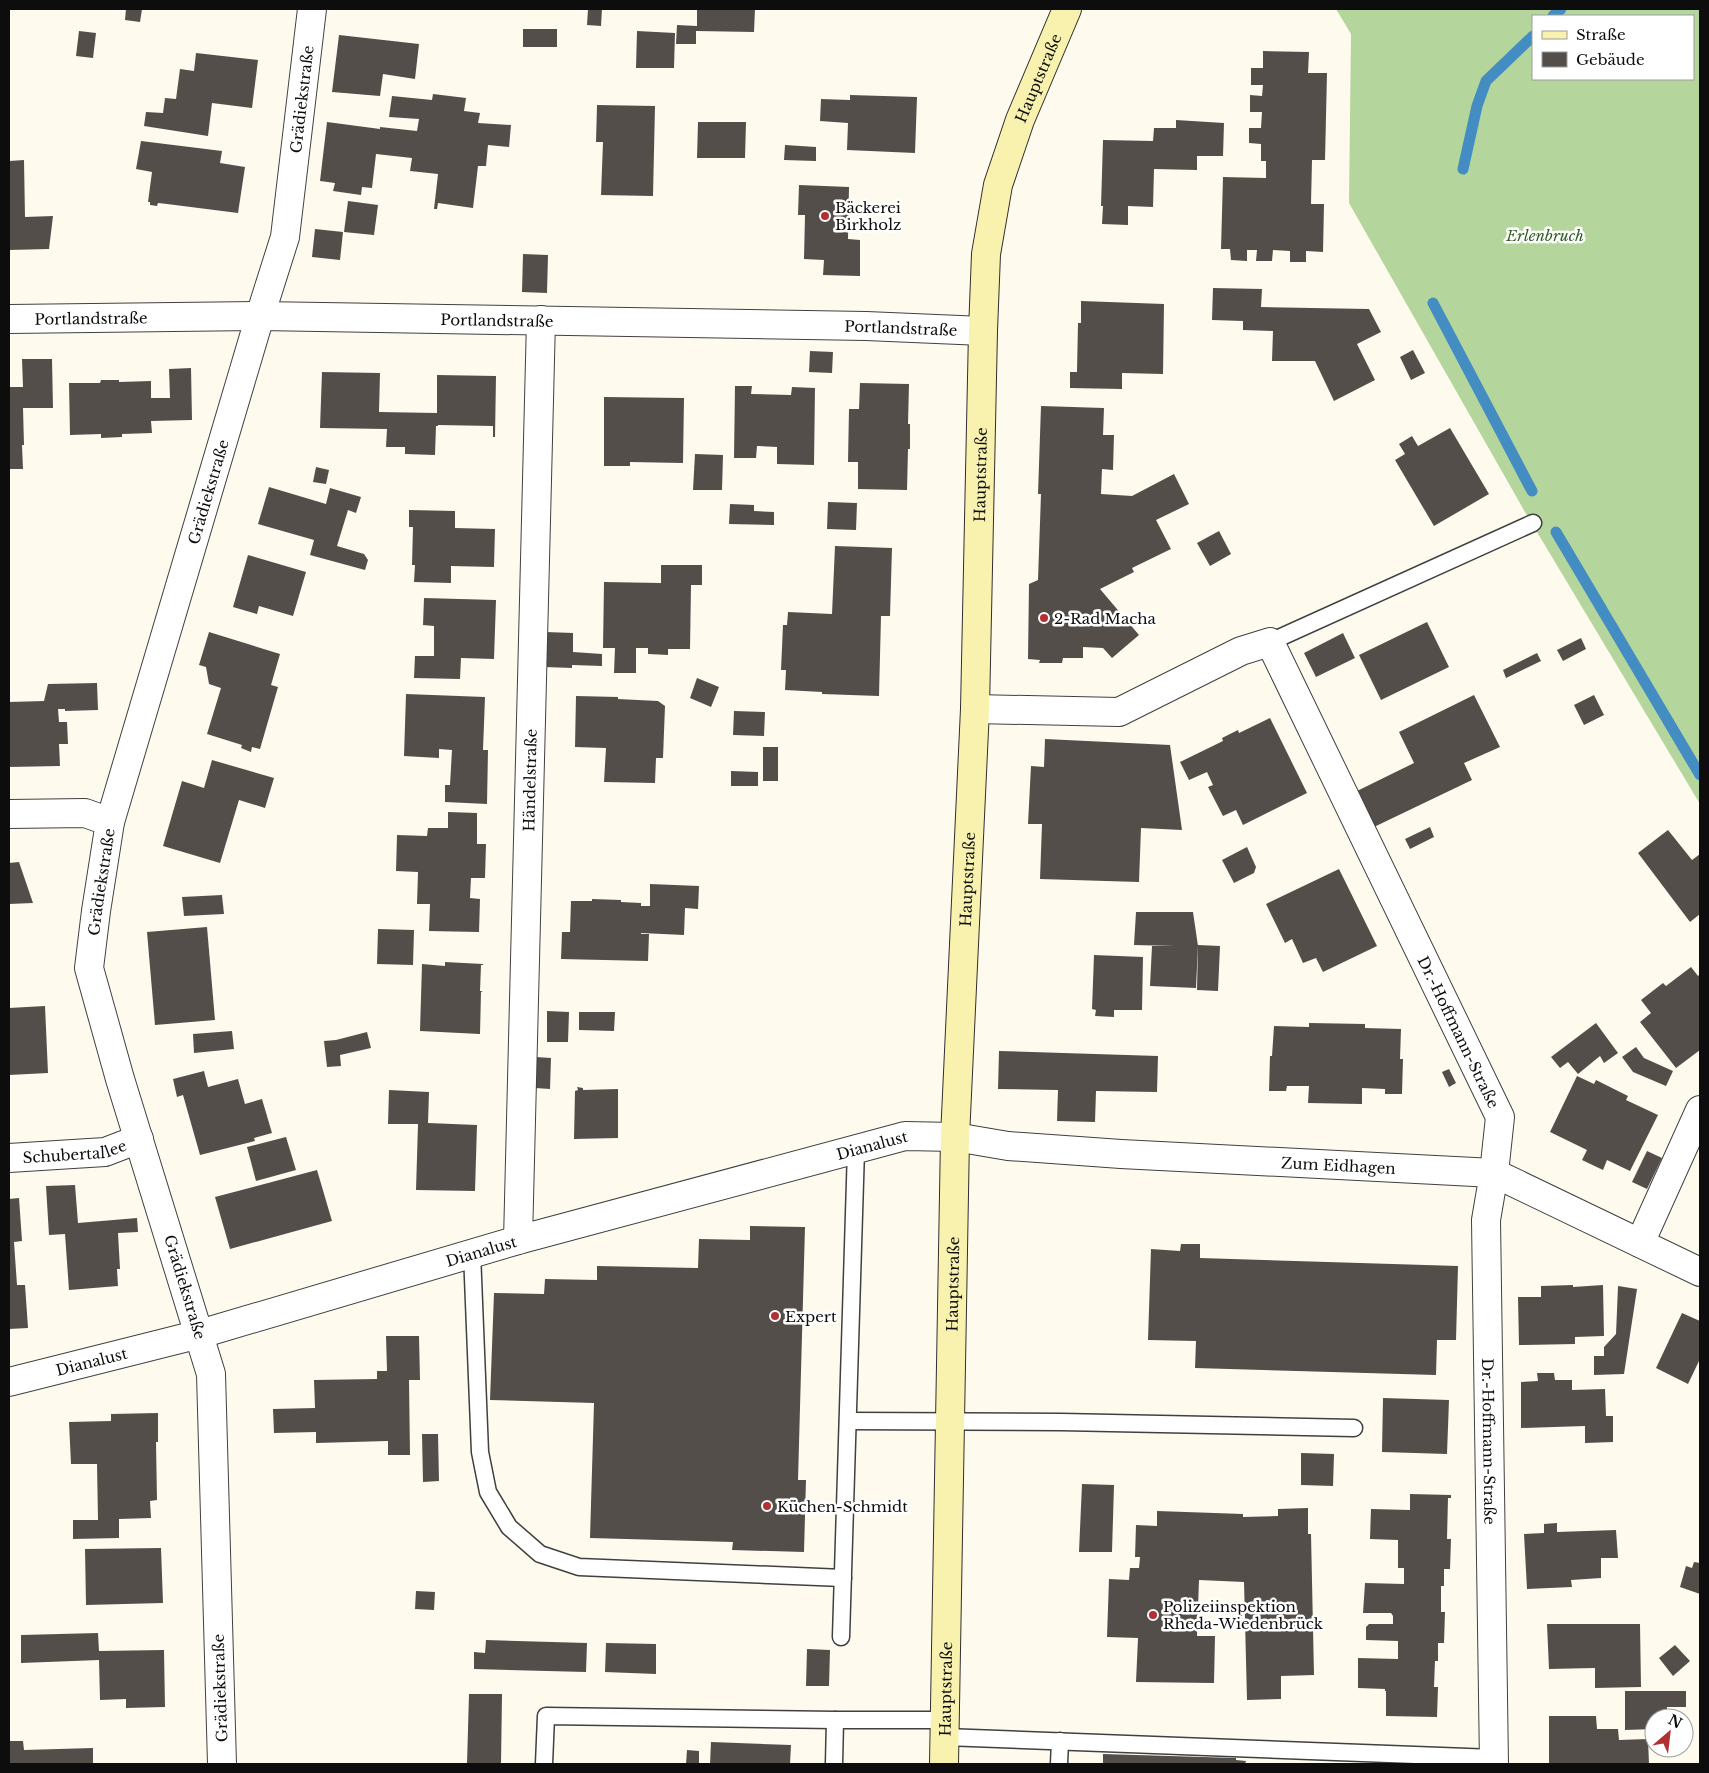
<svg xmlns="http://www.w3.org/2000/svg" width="1709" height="1773" font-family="'Libre Baskerville',serif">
<rect width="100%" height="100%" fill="#fefbee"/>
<path fill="#b4d59b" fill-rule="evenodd" d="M1336 9H1700V804L1525 512 1349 203 1351 34ZM1533 16H1693V79H1533Z"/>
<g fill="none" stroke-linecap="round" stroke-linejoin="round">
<g stroke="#438dc2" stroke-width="11">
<path d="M1553 16 1561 9"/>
<path d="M1463 169 1477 106 1486 81 1533 36"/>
<path d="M1433 303 1532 491"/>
<path d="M1556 532 1700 775"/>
</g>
</g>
<g fill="#544e4a">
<path d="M126 9H142L140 22 125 20Z"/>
<path d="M588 9H602L601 26 587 25Z"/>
<path d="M697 9H755L754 32 696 31V44H676L677 25 697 26Z"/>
<rect x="523" y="29" width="34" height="18"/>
<path d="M79 31 96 33 93 58 76 56Z"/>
<path d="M637 31 675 33 674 68H636Z"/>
<path d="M339 35 419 44 415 79 383 74 380 96 332 92Z"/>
<path d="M1263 51 1309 52 1308 73H1327L1325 160H1312L1311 204H1324L1323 252 1306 251V262H1290V251L1273 250 1272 261H1256L1257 250H1247V261L1231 260 1230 249H1221L1223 177 1266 178V161H1261V144L1249 143V128H1261L1262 112H1250V95L1262 96 1263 85H1251V68H1263Z"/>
<path d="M196 53 258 60 252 108 212 103 208 136 144 126 146 112 163 113 165 98 176 99 180 69 194 71Z"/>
<path d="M433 94 466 98 464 111 480 113 478 123 511 125 509 147 488 145 486 166H478L473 208 438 203 437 209H434L438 174 410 171 412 158 376 154 372 188 362 187 361 195 333 191 335 183 320 181 327 122 380 129V127L417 131 419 119 389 117 392 96 432 100Z"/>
<path d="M850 95 917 97 915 153 847 150 848 123 820 121 821 99 850 100Z"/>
<path d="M597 105 655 106 653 196 601 195 603 142H596Z"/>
<path d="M1176 120 1224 123 1223 156H1197V170L1154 169 1153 207 1128 206V225L1102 224 1103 206H1101L1103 140 1153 141 1154 128H1176Z"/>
<path d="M698 122H746L745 158H697Z"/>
<path d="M141 141 222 151 220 163 245 167 238 213 167 204 158 203 157 206 150 205V202H148L152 172 136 169Z"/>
<path d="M785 145 816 147V161L784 160Z"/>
<path d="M24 160 25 217 53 216 49 249 9 250V161Z"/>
<path d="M799 185 849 187 848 239 860 240V276L823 275 824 260 804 259 805 215H798Z"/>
<path d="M348 201 378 205 374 235 344 232Z"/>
<path d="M315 229 343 232 340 260 312 257Z"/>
<path d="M523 254 548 255 547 293 522 292Z"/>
<path d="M1213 288 1262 289 1261 307 1369 309 1381 332 1357 344 1375 380 1334 401 1315 361H1272L1273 331 1243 330V321L1212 320Z"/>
<path d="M1081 301 1164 304 1163 374 1122 373V389L1070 388V372H1077L1078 323H1081Z"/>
<path d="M1413 350 1425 373 1411 380 1400 357Z"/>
<path d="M810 351 833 352 832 373 809 372Z"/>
<path d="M22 359H52L53 408H23L24 445H22L23 469H9V387H23Z"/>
<path d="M191 368 192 420 151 421 152 433 122 434V437L101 438V434L70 435 69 383H100L101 380H119V382L151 381V398H170L169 369Z"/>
<path d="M322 372 380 373 379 412 437 413V375L496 376 495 437H493V426L438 425V426H436L435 455 405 454V447H386L387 429 320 428Z"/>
<path d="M860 383 909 384 908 424H910V449H908L907 490 858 489V462H848L849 409H859Z"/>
<path d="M735 386H752L751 394 791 395 792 387 815 388 814 465 777 464V447L757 446 756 458H734Z"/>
<path d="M604 397 684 398 683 463 630 462V466H604Z"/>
<path d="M1041 406 1104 408 1103 435H1114L1113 470 1102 469 1101 494 1132 496 1174 474 1189 504 1156 520 1171 549 1132 568 1134 572 1100 589 1139 635 1112 658 1103 648 1083 647V658H1063L1062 663H1039L1040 660 1028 659 1029 584 1038 580 1041 494H1038Z"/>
<path d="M1450 428 1489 494 1434 526 1395 460 1405 454 1399 444 1412 436 1418 446Z"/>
<path d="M695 454 723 455 722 490H693Z"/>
<path d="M316 467 329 470 326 484 313 482Z"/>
<path d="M269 487 326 504 330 488 361 497 356 513 348 510 337 546 364 554 368 560 365 570 310 555 314 540 258 524Z"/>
<path d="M828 502 857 503 856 530 827 529Z"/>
<path d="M730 504 754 505V511L774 512V525L729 524Z"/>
<path d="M409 510 455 511V528L495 529 494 567 451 566V583L414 582 415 565H412L413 527H409Z"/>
<path d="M1219 531 1231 554 1210 566 1197 543Z"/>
<path d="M835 546 892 548 890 616H881L879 696 822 694V692L785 690 786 670H781L783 625H787L788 612 832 614Z"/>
<path d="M248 555 306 572 293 616 259 606 257 614 233 607Z"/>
<path d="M661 565H702V585H691L690 649H668V655L648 654V648H636V673H614L615 648H603L604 582 661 583Z"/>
<path d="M424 598 496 600 494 659 461 658 460 679 414 678 415 656H434V626L423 625Z"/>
<path d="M1427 622 1449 667 1381 700 1359 655Z"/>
<path d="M209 632 280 654 271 685 278 687 260 749 252 747 251 752 241 748 242 745 207 734 221 688 209 684 206 667 199 665Z"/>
<path d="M546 632 573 633V652L602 654V666L572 665V668L545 667Z"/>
<path d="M1343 633 1355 658 1316 677 1304 653Z"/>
<path d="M1581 638 1586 649 1563 661 1557 650Z"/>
<path d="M1537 653 1541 661 1506 678 1503 670Z"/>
<path d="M697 678 719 687 711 707 690 698Z"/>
<path d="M97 683 98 710 65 711V709H58L59 722H67L68 744H59L60 766 9 767V702L44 701 48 684Z"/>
<path d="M406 694 485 697 483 750H488L487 804 445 802V785H450L452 750 439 749V758L404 756Z"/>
<path d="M1474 695 1500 747 1464 763 1472 780 1374 827 1357 791 1414 763 1399 732Z"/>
<path d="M1594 695 1604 715 1584 725 1574 705Z"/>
<path d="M576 696 618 697V699L658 701 665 706 663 758H656L655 783 604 782 606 748 575 747Z"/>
<path d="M734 711 765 712 764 736 733 735Z"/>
<path d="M1270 718 1307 793 1243 825 1236 810 1223 816 1208 787 1213 785 1207 772 1189 780 1180 762 1223 741 1222 738 1238 730 1239 733Z"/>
<path d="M1045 739 1170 745 1182 830 1141 828 1139 882 1040 879 1042 824H1028L1031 766 1044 767Z"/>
<rect x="763" y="747" width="15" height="34"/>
<path d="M212 760 274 778 265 808 239 800 220 863 163 846 182 781 204 788Z"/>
<path d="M731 771 758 772V786H731Z"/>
<path d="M448 812 477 813V844H486L485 878H471L470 898 480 899 479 932 429 931 430 904H417L418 872 396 871 397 835 427 836 428 828H448Z"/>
<path d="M1430 827 1434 837 1410 849 1405 839Z"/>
<path d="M1668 830 1692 860 1700 854V914L1690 922 1638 853Z"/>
<path d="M1247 847 1256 867 1254 873 1234 883 1222 860Z"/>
<path d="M19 862 33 903 9 904V863Z"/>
<path d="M1339 869 1377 946 1323 972 1316 958 1303 963 1292 939 1285 943 1266 904Z"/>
<path d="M650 884 699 886 698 909 685 908 684 935 641 933V934H649L648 961 561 959 562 932H570L571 901H592V899L621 900V902L641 903V906H650Z"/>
<path d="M222 895 224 914 184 916 182 897Z"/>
<path d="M1136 912H1193L1198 946 1196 988 1150 986 1152 946H1175L1134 945Z"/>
<path d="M207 927 215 1020 155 1025 147 932Z"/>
<path d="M378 929 414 930 413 965 377 964Z"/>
<path d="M1198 945 1220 946 1218 991 1197 990Z"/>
<path d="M1094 955 1143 957 1142 1010H1114V1017L1095 1016 1096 1010 1092 1009Z"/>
<path d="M445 962 483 964V965H481L480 991H483L481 992 480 1034 420 1031 422 964 445 966Z"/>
<path d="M1691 967 1698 976 1700 974V1050L1676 1068 1640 1022 1651 1013 1641 1000 1663 983 1666 986Z"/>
<path d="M45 1006 48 1073 9 1075V1008Z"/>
<path d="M547 1011 569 1012 568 1042H547Z"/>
<path d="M579 1012H615L614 1031 579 1030Z"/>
<path d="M1309 1023 1365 1024V1028L1401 1029 1400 1059H1403L1402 1094H1385V1089L1362 1088V1104L1308 1103 1309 1086H1287L1286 1091H1269L1270 1056H1272L1274 1026 1309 1027Z"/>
<path d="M1596 1023 1618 1053 1604 1063 1600 1056 1578 1074 1568 1062 1560 1068 1551 1057Z"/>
<path d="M232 1031 234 1049 194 1053 193 1034Z"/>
<path d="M367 1032 371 1048 340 1055 341 1066 327 1067 324 1041 336 1040Z"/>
<path d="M1636 1047 1644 1058 1673 1071 1666 1086 1633 1072 1622 1057Z"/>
<path d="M999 1051 1158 1056 1157 1092 1096 1091 1095 1122 1057 1121 1058 1090 998 1089Z"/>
<path d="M536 1057 551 1058 550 1089 535 1088Z"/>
<path d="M1449 1069 1456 1083 1449 1087 1442 1072Z"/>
<path d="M204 1071 208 1087 238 1079 245 1104 262 1099 272 1133 254 1138 255 1141 200 1155 183 1095 177 1097 173 1079Z"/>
<path d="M1577 1076 1594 1084 1596 1080 1628 1096 1626 1100 1658 1115 1630 1171 1607 1160 1603 1170 1582 1160 1587 1150 1550 1132Z"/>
<path d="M577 1087 583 1088V1090L618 1089V1138L574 1139 575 1091 578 1090Z"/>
<path d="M389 1090 429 1092 428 1123 477 1125 475 1191 416 1190 418 1124H388Z"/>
<path d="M286 1137 296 1170 256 1181 247 1147Z"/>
<path d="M1647 1151 1662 1158 1647 1189 1632 1182Z"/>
<path d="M317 1170 332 1221 230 1249 215 1197Z"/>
<path d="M75 1185 78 1223 137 1218 138 1232 118 1233 120 1269H117L118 1286 69 1290 65 1234 49 1235 46 1186Z"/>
<path d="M19 1198 22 1241 14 1242 17 1285H25L28 1328 9 1329V1199Z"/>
<path d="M750 1226 805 1227 798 1480H806L804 1552 732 1550 733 1542 590 1538 594 1403 490 1400 494 1293 544 1294 545 1279 597 1280V1266L698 1268 699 1239 750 1240Z"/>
<path d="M1181 1244H1200V1258L1458 1266 1456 1340H1437L1436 1375 1195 1368 1196 1341 1148 1340 1151 1249 1180 1251Z"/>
<path d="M1573 1285V1287L1603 1285 1604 1336 1575 1337V1344L1519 1345 1518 1297H1541V1286Z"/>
<path d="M1618 1286 1637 1289 1624 1374 1594 1375V1356H1604V1347L1616 1334Z"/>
<path d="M1682 1313 1700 1321V1362L1699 1361 1688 1384 1656 1368Z"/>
<path d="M386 1336H419L420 1380H409L410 1455H388V1441L316 1443V1432L274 1433 273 1409 315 1408 314 1380 377 1379V1371H387Z"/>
<path d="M1537 1373H1554L1555 1380H1572V1390L1605 1389 1606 1416H1613V1442L1585 1443V1426L1521 1428V1382L1538 1381Z"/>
<path d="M1383 1398 1449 1400 1447 1454 1382 1452Z"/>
<path d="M158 1413V1442H156L157 1500 150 1501 151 1518 119 1519V1538L73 1539V1520H98L97 1464H71L69 1422 111 1421V1414Z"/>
<path d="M422 1434H438L439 1481 423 1482Z"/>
<path d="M1301 1453 1334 1454 1333 1486 1301 1485Z"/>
<path d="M1082 1484 1114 1485 1112 1552H1079Z"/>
<path d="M1410 1494 1451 1495V1498H1448L1447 1539H1451L1450 1569H1444V1586H1441V1612H1445L1444 1643H1438V1661H1435L1434 1687H1438L1437 1717 1386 1716V1691H1385V1689L1358 1688V1658L1398 1659V1641L1366 1640V1627L1369 1624H1393V1616L1391 1613H1363L1365 1583 1404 1584V1568H1398V1540L1370 1539 1371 1509 1410 1510Z"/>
<path d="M1308 1508V1534H1311L1314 1675 1281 1676V1699L1247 1700 1244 1582 1199 1580 1197 1636H1215L1214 1683 1136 1682 1138 1638 1107 1637 1109 1579 1129 1580 1130 1568H1139L1140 1557H1135L1136 1525 1157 1526V1511L1243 1514V1517L1278 1516V1509Z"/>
<path d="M1557 1523V1532L1616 1530 1618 1558H1601V1578L1571 1580 1572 1587 1527 1589 1524 1534 1544 1533V1524Z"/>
<path d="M161 1548 163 1603 86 1605 85 1549Z"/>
<path d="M1694 1562 1700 1563V1594L1680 1587 1686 1566 1692 1568Z"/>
<path d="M416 1591 435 1592 434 1610 415 1609Z"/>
<path d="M1547 1624H1640L1641 1687 1595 1688V1668L1549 1669Z"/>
<path d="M98 1633 99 1651 164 1650 165 1707 126 1708V1699L100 1700 99 1660 21 1663V1635Z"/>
<path d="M486 1640 587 1643 586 1672 474 1669V1652L485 1653Z"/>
<path d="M606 1643 656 1644V1674L605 1672Z"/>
<path d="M1675 1645 1690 1661 1673 1676 1659 1658Z"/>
<path d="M807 1649 830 1650 829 1686H806Z"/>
<path d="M1625 1691H1686V1707H1667V1718H1654V1729L1625 1730Z"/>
<path d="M469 1694H502L501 1764H467Z"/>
<path d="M1549 1716H1596L1597 1729H1618L1619 1740 1648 1739 1649 1764H1549Z"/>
<path d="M9 1741H23L24 1750 93 1748V1764H9Z"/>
<path d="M711 1742 791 1745 790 1764H710Z"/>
<path d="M687 1750 699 1751V1764H686Z"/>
<path d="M1103 1754 1236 1758V1760L1246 1761 1245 1764H1103Z"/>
</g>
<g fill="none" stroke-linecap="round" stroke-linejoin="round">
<defs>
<g id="lane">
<path d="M1270 642 1533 523"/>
<path d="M472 1253 480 1452 488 1492 509 1527 540 1554 579 1567 843 1578"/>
<path d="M848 1421 1061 1422 1354 1428"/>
<path d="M841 1637 856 1149"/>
<path d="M945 1737 1494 1758"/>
<path d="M544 1764 546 1716 835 1720H945"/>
<path d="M834 1764 835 1720"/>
<path d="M1059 1764 1060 1741"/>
</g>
<g id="street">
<path id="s1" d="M9 319 260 316 866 326 983 331"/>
<path id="s2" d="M975 709 1119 712 1241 651 1270 642 1500 1117 1494 1173 1486 1220 1494 1764"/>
<path d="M9 814 85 813 110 822"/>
<path id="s3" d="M9 1158 105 1152 139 1139"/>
<path id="s4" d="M518 1240 541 320"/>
<path d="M1640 1243 1700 1110"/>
<path id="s5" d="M9 1382 200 1334 518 1240 905 1136 955 1137 1008 1146 1121 1154 1494 1173 1700 1272"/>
<path id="s6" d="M222 1764 211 1374 120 1079 89 968 96 911 110 822 260 316 285 237 312 9"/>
</g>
<g id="secondary">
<path id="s7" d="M944 1764 955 1137 975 709 983 331 986 254 998 185 1020 120 1067 9"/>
</g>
</defs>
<use href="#lane" stroke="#404040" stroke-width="19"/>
<use href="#street" stroke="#404040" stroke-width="30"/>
<use href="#secondary" stroke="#2f2f2f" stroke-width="30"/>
<use href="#lane" stroke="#fff" stroke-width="16"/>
<use href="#street" stroke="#fff" stroke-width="28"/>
<use href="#secondary" stroke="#f8f2ae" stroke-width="28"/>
</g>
<g fill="#b13033" stroke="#fff" stroke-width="2">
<circle cx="825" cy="216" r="5"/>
<circle cx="1044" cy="618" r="5"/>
<circle cx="775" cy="1316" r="5"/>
<circle cx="767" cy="1506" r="5"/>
<circle cx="1153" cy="1615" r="5"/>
</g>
<g text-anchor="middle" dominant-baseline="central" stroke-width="5" stroke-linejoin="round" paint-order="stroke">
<g font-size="15" fill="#0d0d0d" stroke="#fff">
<text stroke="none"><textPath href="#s7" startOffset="1695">Hauptstraße</textPath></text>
<text stroke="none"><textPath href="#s6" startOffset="1711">Grädiekstraße</textPath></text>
<text stroke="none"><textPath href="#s1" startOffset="82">Portlandstraße</textPath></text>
<text stroke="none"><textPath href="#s1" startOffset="488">Portlandstraße</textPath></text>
<text stroke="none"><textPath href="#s1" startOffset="892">Portlandstraße</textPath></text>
<text stroke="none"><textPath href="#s7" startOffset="1290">Hauptstraße</textPath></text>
<text stroke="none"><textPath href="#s6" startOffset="1306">Grädiekstraße</textPath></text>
<text stroke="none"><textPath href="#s4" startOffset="460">Händelstraße</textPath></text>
<text stroke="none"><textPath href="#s7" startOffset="885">Hauptstraße</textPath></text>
<text stroke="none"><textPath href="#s6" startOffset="901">Grädiekstraße</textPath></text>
<text stroke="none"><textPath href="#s2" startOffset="744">Dr.-Hoffmann-Straße</textPath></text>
<text stroke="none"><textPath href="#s5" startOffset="895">Dianalust</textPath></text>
<text stroke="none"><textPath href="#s3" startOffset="66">Schubertallee</textPath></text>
<text stroke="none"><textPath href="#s5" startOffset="1364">Zum Eidhagen</textPath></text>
<text stroke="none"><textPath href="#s5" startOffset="490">Dianalust</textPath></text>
<text stroke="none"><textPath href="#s7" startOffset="480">Hauptstraße</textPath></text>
<text transform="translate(185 1287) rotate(73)">Grädiekstraße</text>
<text stroke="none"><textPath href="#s5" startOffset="85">Dianalust</textPath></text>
<text stroke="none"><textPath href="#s2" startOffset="1164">Dr.-Hoffmann-Straße</textPath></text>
<text transform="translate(220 1688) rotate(-92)">Grädiekstraße</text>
<text stroke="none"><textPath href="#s7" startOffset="75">Hauptstraße</textPath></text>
</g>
<g font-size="15" fill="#0d0d0d" stroke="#fff" text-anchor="start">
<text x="835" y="207">Bäckerei<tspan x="835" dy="17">Birkholz</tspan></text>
<text x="1054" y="618">2-Rad Macha</text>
<text x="785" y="1316">Expert</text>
<text x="777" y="1506">Küchen-Schmidt</text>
<text x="1163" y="1606">Polizeiinspektion<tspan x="1163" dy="17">Rheda-Wiedenbrück</tspan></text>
</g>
<g font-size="15" font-style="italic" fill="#2e5f22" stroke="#fff">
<text x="1545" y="235">Erlenbruch</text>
</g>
</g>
<rect width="1709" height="1773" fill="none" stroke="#0d0d0d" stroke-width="20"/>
<rect x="1532" y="15" width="162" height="65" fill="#ffffff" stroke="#9e9e9e"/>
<rect x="1542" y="31" width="25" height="8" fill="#f8f2ae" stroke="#9e9e9e"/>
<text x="1576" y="40" font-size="15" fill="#0d0d0d">Straße</text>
<rect x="1542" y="52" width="25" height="15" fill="#544e4a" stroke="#9e9e9e"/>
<text x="1576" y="65" font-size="15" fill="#0d0d0d">Gebäude</text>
<g transform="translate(1669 1733) rotate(28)"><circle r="24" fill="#ffffff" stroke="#9e9e9e"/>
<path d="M0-4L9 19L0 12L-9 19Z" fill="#b13033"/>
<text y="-8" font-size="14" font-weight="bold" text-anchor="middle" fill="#0d0d0d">N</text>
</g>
</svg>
